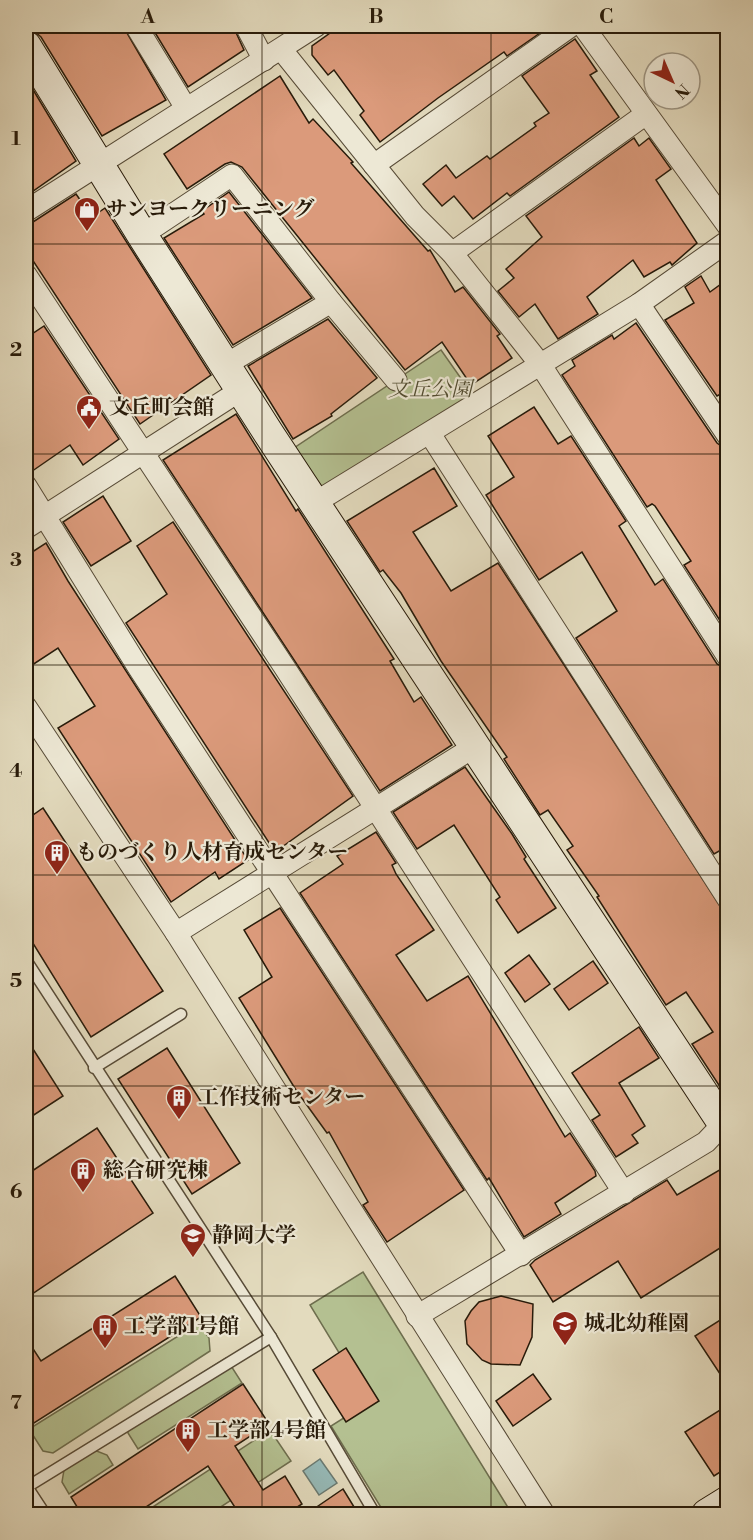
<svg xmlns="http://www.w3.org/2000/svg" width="753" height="1540" font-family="'Libre Bodoni','Noto Serif JP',serif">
<rect width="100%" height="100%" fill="#e3dbbe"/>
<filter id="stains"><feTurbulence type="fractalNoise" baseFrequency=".00333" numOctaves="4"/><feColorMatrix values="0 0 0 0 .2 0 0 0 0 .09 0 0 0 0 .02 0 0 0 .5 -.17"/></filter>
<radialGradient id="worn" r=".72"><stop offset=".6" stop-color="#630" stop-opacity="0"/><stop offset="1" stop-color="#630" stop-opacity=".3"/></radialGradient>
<g fill="#b4c091" stroke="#6e6e4e" stroke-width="1.5">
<path d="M441 350 472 394 324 490 294 448Z"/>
<path d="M363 1272 512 1514H385L331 1426 369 1402 310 1305Z"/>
<path d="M199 1323 209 1338 210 1351 53 1453 43 1451 29 1429Z"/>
<path d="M226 1358 242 1383 138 1449 128 1433 129 1419Z"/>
<path d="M270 1430 291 1461 210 1514H142Z"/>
<path d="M94 1450 107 1455 113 1465 69 1494 62 1482 64 1470Z"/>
</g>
<path fill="#96bab8" stroke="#6a7a72" stroke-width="1.5" d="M320 1459 337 1483 319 1495 303 1471Z"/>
<g fill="#db9a7b" stroke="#281b0a" stroke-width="1.5">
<path d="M26 26H123L166 100 102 136 41 37 34 31 26 29Z"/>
<path d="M151 26H233L244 50 188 87Z"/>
<path d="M340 26H550L507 56 504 52 438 98 380 142 360 115 364 111 334 70 328 75 312 55V46Z"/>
<path d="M575 39 597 71 590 75 619 117 510 196 507 193 473 219 454 196 442 206 423 184 446 165 456 178 487 156 490 159 536 126 534 123 549 113 522 76Z"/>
<path d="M280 76 309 123 313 119 353 162 351 163 428 251 430 250 455 292 463 287 500 334 497 336 512 358 471 385 442 342 405 370 242 167 231 162 225 164 187 189 164 154Z"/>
<path d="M26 78 76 161 26 196Z"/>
<path d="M634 138 639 146 649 138 671 169 656 180 697 243 672 265 670 262 644 277 633 260 587 297 598 314 558 339 535 304 519 317 498 291 514 278 506 269 542 237 526 216Z"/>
<path d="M229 192 312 298 233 345 164 238 204 214 202 211Z"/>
<path d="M76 194 92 217 105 208 211 375 140 424 26 250V224L33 222Z"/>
<path d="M701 276 710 292 728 279V390L717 396 665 320 694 303 685 287Z"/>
<path d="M328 319 377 378 331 414 332 416 293 439 248 366Z"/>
<path d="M636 323 717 443 728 451V633L684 565 691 561 655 506 652 504 647 507 562 375 575 366 572 360 612 335 614 339Z"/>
<path d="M44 326 119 439 83 465 70 445 28 474 26 473V338Z"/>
<path d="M534 407 558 444 571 436 626 521 619 526 655 585 663 579 717 664 728 670V846L714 854 576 638 617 611 582 552 539 580 486 495 514 477 488 436Z"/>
<path d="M236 414 296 511 298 509 394 659 390 661 414 702 421 697 452 745 380 791 163 460Z"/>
<path d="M434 468 457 506 413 532 451 591 498 563 728 918V1099L692 1044 713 1032 686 992 666 1005 597 897 599 896 567 850 573 846 548 810 540 815 504 759 507 757 441 661 401 593 383 570 380 572 347 521Z"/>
<path d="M103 496 131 541 91 566 63 522Z"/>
<path d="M173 522 353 796 275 852 126 623 167 594 137 546Z"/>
<path d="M46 543 68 581 248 860 219 879 215 872 171 902 58 728 95 706 58 648 26 669V556Z"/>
<path d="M465 767 512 834 526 857 524 859 556 908 518 933 496 900 500 897 454 825 417 849 393 812Z"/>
<path d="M43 808 163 991 91 1037 26 932V820Z"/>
<path d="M376 832 396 863 392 865 396 874 434 930 396 955 427 1001 468 976 565 1137 570 1133 595 1171 596 1176 555 1203 561 1214 524 1237 489 1178 487 1180 300 893 343 864 337 856Z"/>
<path d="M280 908 464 1190 387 1242 363 1205 368 1202 329 1132 327 1133 296 1090 239 998 272 977 244 930Z"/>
<path d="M529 955 550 984 525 1002 505 973Z"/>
<path d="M593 961 608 983 569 1010 554 989Z"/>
<path d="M639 1027 659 1058 619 1083 645 1126 632 1135 638 1143 616 1157 592 1120 600 1115 572 1073Z"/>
<path d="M26 1038 63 1096 26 1120Z"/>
<path d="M167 1048 240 1163 192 1194 118 1079Z"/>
<path d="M97 1128 153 1213 26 1298V1175Z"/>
<path d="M728 1165V1243L641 1298 618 1261 553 1302 530 1265 535 1260 667 1180 677 1195Z"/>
<path d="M175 1276 201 1317 34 1423 26 1409V1338L41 1361Z"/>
<path d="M501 1296 533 1304 532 1337 520 1365 491 1364 482 1360 467 1344 465 1321 471 1311 479 1302Z"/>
<path d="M728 1315V1386L695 1336Z"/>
<path d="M346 1348 379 1401 346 1422 313 1370Z"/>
<path d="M533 1374 551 1399 513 1426 496 1401Z"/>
<path d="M243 1384 269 1424 235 1446 263 1490 285 1476 302 1504 285 1515H240L208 1466 134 1515H82L71 1497Z"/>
<path d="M728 1405V1467L714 1476 685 1432Z"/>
<path d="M343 1489 359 1515H305Z"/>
</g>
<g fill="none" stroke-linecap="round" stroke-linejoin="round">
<defs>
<g id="lane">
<path d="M26 960 271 1337 375 1514"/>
<path d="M94 1068 181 1014"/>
<path d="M26 1485 45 1514"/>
<path d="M27 1487 271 1337"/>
</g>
<g id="street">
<path d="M136 26 186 108"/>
<path d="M246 26 264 60"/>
<path d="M583 26 728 226"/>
<path d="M281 49 415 216 452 253 540 364 728 657"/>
<path d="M374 165 571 26"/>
<path d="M26 211 316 26"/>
<path d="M142 235 232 175 331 302 225 365"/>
<path d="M452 253 646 114"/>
<path d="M26 275 285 668 624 1193"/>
<path d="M331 302 396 380"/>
<path d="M639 304 728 436"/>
<path d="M430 434 728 899"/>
<path d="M26 486 138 667 521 1255"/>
<path d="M316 502 639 304 728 241"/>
<path d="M26 528 241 390"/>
<path d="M26 707 176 933 544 1514"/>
<path d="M176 933 474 747"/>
<path d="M417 1316 706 1142 723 1124 727 1113"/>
</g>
<g id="secondary">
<path d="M26 46 142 235 269 434 728 1131"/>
<path d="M707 1514 728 1501"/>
</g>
</defs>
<use href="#lane" stroke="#574b37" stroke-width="13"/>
<use href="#street" stroke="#574b37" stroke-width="23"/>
<use href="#secondary" stroke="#281b0a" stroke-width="32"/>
<use href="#lane" stroke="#ede8d5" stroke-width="10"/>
<use href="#street" stroke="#ede8d5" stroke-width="21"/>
<use href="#secondary" stroke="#ede8d5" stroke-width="30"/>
</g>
<path fill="none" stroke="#281b0a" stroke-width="1.5" stroke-opacity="0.55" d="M262 26V1514M491 26V1514M26 244H728M26 454H728M26 665H728M26 875H728M26 1086H728M26 1296H728"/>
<defs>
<symbol id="shop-pin" viewBox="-11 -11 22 30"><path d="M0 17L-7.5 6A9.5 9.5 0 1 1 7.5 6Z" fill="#8f2418" stroke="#ede8d5"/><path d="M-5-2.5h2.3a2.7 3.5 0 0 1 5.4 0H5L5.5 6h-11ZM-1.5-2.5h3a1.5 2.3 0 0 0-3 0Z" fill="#fff"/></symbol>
<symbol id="civic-pin" viewBox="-11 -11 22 30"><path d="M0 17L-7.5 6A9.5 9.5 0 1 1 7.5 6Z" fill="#8f2418" stroke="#ede8d5"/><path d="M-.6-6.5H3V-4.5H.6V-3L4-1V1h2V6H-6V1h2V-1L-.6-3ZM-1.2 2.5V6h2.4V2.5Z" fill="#fff"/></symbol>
<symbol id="building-pin" viewBox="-11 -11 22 30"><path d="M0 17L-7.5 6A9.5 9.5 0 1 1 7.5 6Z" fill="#8f2418" stroke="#ede8d5"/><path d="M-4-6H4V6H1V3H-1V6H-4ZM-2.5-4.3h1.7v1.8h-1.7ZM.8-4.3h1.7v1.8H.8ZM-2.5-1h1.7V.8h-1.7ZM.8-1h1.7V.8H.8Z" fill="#fff"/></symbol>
<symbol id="university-pin" viewBox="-11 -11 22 30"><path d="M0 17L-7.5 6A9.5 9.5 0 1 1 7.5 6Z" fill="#8f2418" stroke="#ede8d5"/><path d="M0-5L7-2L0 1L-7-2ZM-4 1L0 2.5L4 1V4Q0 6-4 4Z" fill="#fff"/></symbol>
<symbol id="school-pin" viewBox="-11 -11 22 30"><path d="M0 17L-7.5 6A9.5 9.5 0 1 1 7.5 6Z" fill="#8f2418" stroke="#ede8d5"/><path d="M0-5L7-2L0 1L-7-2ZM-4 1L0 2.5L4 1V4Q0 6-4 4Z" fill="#fff"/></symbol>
</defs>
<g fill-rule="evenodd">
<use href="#shop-pin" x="72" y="195" width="30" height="40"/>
<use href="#civic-pin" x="74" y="393" width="30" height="40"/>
<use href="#building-pin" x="42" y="838" width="30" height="40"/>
<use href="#building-pin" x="164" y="1083" width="30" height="40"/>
<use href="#building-pin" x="68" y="1156" width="30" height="40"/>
<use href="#university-pin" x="178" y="1221" width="30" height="40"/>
<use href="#school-pin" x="550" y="1309" width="30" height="40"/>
<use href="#building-pin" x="90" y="1312" width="30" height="40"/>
<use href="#building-pin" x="173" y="1416" width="30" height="40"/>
</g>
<g text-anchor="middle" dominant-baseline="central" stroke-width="4.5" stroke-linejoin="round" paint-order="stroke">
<g font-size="21" font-weight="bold" fill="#281b0a" stroke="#ede8d5" text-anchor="start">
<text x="106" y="210">サンヨークリーニング</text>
<text x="109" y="408">文丘町会館</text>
<text x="76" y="853">ものづくり人材育成センター</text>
<text x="198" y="1098">工作技術センター</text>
<text x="103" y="1171">総合研究棟</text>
<text x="212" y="1236">静岡大学</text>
<text x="584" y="1324">城北幼稚園</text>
<text x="124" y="1327">工学部1号館</text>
<text x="207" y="1431">工学部4号館</text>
</g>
<g font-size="21" font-style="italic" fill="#524d32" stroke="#ede8d5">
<text x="430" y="390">文丘公園</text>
</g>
</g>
<rect width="753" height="1540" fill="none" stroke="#e3dbbe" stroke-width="66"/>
<g transform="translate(672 81) rotate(136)"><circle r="28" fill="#ede8d5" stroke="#9e9684" stroke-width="1.5"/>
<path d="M0-4.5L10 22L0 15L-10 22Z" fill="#8f2418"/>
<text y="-9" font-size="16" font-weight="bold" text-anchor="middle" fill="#281b0a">N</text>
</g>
<rect x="33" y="33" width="687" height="1474" fill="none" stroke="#281b0a" stroke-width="2"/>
<g font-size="20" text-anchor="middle" font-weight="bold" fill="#281b0a">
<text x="148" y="23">A</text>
<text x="376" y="23">B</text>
<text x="606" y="23">C</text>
<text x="16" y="145">1</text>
<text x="16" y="356">2</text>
<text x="16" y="566">3</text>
<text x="16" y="777">4</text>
<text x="16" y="987">5</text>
<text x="16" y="1198">6</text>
<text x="16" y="1409">7</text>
</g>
<rect width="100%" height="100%" filter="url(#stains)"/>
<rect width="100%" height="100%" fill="url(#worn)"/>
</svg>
